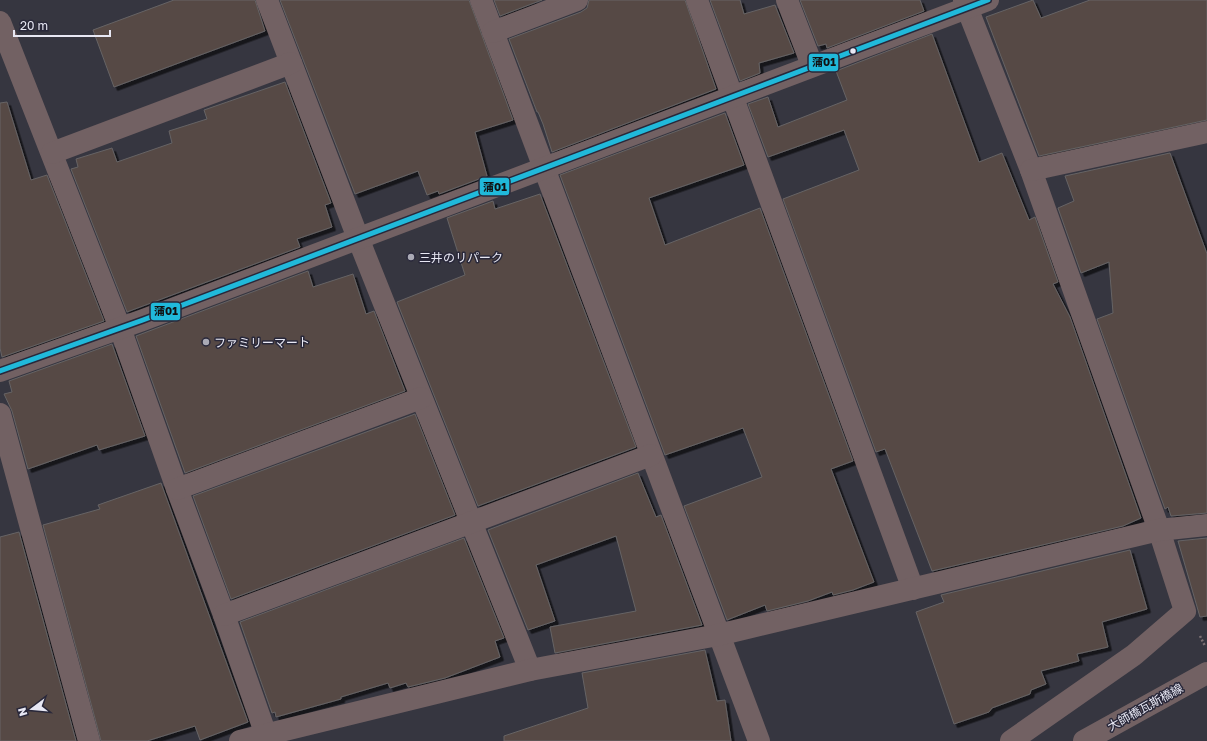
<svg xmlns="http://www.w3.org/2000/svg" width="1207" height="741" font-family="'Golos Text','Noto Sans JP',sans-serif">
<defs>
<filter id="shadow"><feDropShadow dx="3.5" dy="3.5" stdDeviation="0" flood-color="#0009"/></filter>
</defs>
<rect width="100%" height="100%" fill="#363640"/>
<g fill="#564a44" stroke="#666365" filter="url(#shadow)">
<path d="M174 0H255L265 31 114 87 93 30Z"/>
<path d="M280 0H469L513 120 475 132 487 176 439 194 438 191 427 195 418 171 355 194Z"/>
<path d="M494 0H542L500 16Z"/>
<path d="M589 0H685L716 89 552 152 543 124 538 112H537L509 39 581 12 587 8Z"/>
<path d="M710 0H740L744 14 775 5 794 53 759 63 760 73 740 81Z"/>
<path d="M800 0H920L924 11 827 48 826 44 818 46Z"/>
<path d="M1033 0 1041 18 1090 0H1207V120L1039 156 986 17Z"/>
<path d="M932 34 979 162 1002 153 1029 220 1035 217 1058 282 1053 284 1070 317 1141 518 1123 526 932 571 885 449 876 452 783 199 859 170 844 130 768 157 748 104 768 97 778 127 847 100 836 71Z"/>
<path d="M285 82 331 203 325 205 332 227 297 239 300 247 127 312 71 169 78 167 76 159 112 148 117 162 172 143 169 131 207 119 204 110Z"/>
<path d="M7 102 31 180 47 175 104 321 2 357 0 348V103Z"/>
<path d="M725 113 744 165 649 198 665 245 760 208 853 461 831 469 874 582 853 590 833 595 832 592 808 601 767 611 765 605 727 620 684 506 762 477 743 428 665 455 560 175Z"/>
<path d="M1170 153 1207 254V513L1171 516 1168 507 1165 509 1097 319 1113 313 1109 262 1081 273 1058 208 1074 201 1065 176Z"/>
<path d="M540 194 636 447 478 506 397 302 465 275 447 218 493 201 495 209Z"/>
<path d="M308 271 313 287 353 274 366 314 374 311 405 391 185 473 136 336Z"/>
<path d="M112 344 145 436 99 450 97 445 28 469 12 411 4 394 12 392 9 381Z"/>
<path d="M415 414 455 515 231 599 193 496Z"/>
<path d="M638 473 656 517 661 515 702 625 555 653 550 627 636 611 616 536 536 565 555 621 528 630 488 530Z"/>
<path d="M161 483 248 722 200 740 195 726 147 741H101L43 525 100 509 98 505Z"/>
<path d="M19 532 76 741H0V537Z"/>
<path d="M464 538 504 638 495 641 500 657 445 678 408 687 406 683 390 688 388 683 341 697V699L276 717 275 712 272 713 240 622Z"/>
<path d="M1207 538V616L1200 617 1178 541Z"/>
<path d="M1130 550 1147 609 1102 622 1108 647 1077 654 1079 661 1041 671 1046 684 1031 690 1030 694 992 708 989 712 954 724 916 612 944 602 941 595Z"/>
<path d="M705 650 717 701 725 700 731 741H504V736L588 708 582 673Z"/>
</g>
<g fill="none" stroke-linecap="round" stroke-linejoin="round">
<path stroke="#7b7073" stroke-width="2.5" stroke-dasharray="2 2" stroke-linecap="butt" d="M1200 636 1205 646"/>
<g stroke="#726163" stroke-width="22">
<path d="M267 0 358 238 530 670"/>
<path d="M481 0 759 741"/>
<path d="M697 0 913 589"/>
<path d="M787 0 812 65"/>
<path d="M964 0 1031 170 1159 530 1185 611 1134 655 1011 741"/>
<path d="M0 22 120 328 177 489 224 615 266 735 271 741"/>
<path d="M493 32 577 0"/>
<path d="M52 153 291 63"/>
<path d="M1031 170 1207 132"/>
<path d="M0 371 143 320 988 0"/>
<path d="M0 414 89 741"/>
<path d="M177 489 421 398"/>
<path d="M224 615 651 455"/>
<path d="M240 741 530 670 718 635 1159 530 1207 525"/>
<path d="M1084 741 1207 673"/>
</g>
<defs>
<path id="bus-1" d="M0 371 143 320 988 0"/>
</defs>
<use href="#bus-1" stroke="#29283a" stroke-width="8"/>
<use href="#bus-1" stroke="#20b9da" stroke-width="5"/>
</g>
<circle fill="#e8e8f4" stroke="#29283a" stroke-width="1.5" cx="853" cy="51" r="3.5"/>
<g fill="#aaaab5" stroke="#29283a" stroke-width="1.5">
<circle cx="411" cy="257" r="4"/>
<circle cx="206" cy="342" r="4"/>
</g>
<g text-anchor="middle" dominant-baseline="central" stroke-width="3" stroke-linejoin="round" paint-order="stroke">
<g font-size="12" fill="#e8e8f4" stroke="#29283a" text-anchor="start">
<text x="419" y="257">三井のリパーク</text>
<text x="214" y="342">ファミリーマート</text>
</g>
<g font-size="12" fill="#e8e8f4" stroke="#29283a">
<text transform="translate(1145 707) rotate(-29)">大師橋瓦斯橋線</text>
</g>
</g>
<g stroke="#29283a" stroke-width="1.5">
<rect x="808" y="53" width="31" height="19" rx="4" fill="#20b9da"/>
<rect x="479" y="177" width="31" height="19" rx="4" fill="#20b9da"/>
<rect x="150" y="302" width="31" height="19" rx="4" fill="#20b9da"/>
</g>
<g font-size="11" text-anchor="middle" font-weight="bold" fill="#111">
<text x="824" y="66">蒲01</text>
<text x="495" y="191">蒲01</text>
<text x="166" y="315">蒲01</text>
</g>
<g transform="translate(32 709) rotate(254)" stroke="#29283a" stroke-width="3" paint-order="stroke">
<path d="M0-3L7 15L0 10L-7 15Z" fill="#e8e8f4"/>
<text y="-6" font-size="11" font-weight="bold" text-anchor="middle" fill="#e8e8f4">N</text>
</g>
<path d="M14 30v6h96v-6" fill="none" stroke="#e8e8f4" stroke-width="2"/>
<text x="20" y="30" font-size="12" fill="#e8e8f4" stroke="#29283a" stroke-width="3" paint-order="stroke">20 m</text>
</svg>
